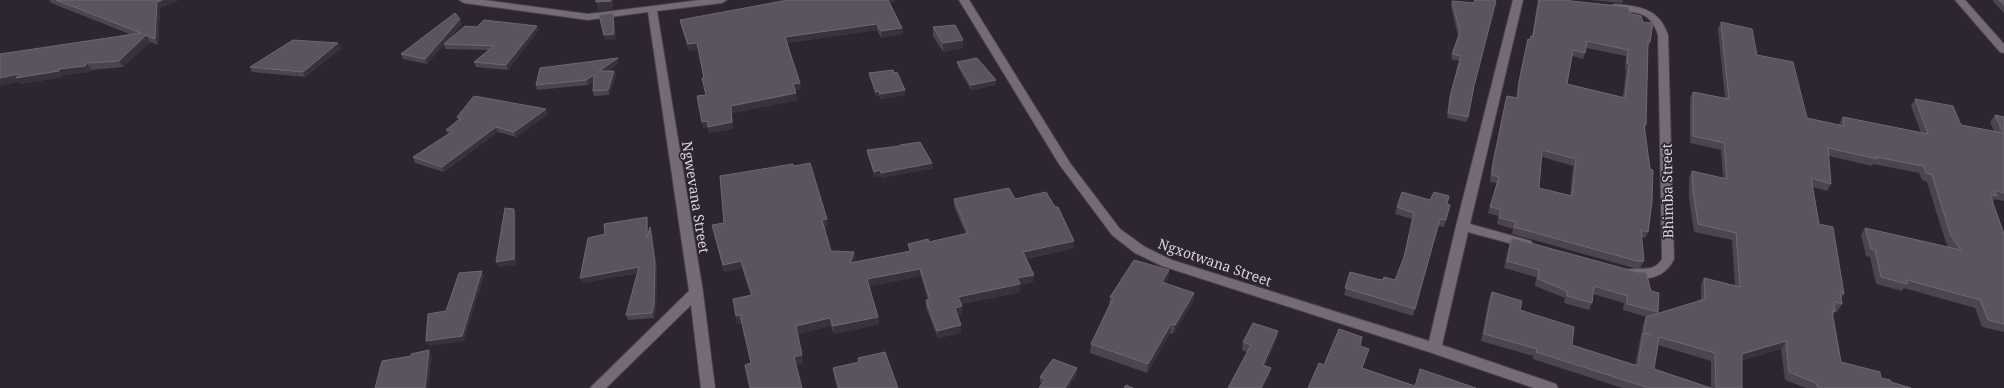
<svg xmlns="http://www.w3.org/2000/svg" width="2004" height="388" font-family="'Noto Serif',serif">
<rect width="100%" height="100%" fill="#2d252f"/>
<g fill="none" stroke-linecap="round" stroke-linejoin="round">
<defs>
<g id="street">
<path d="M459 0H484L588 14 700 0H727L722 3 657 11 703 292 715 388H701L691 305 606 388H590L689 291 648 12 588 20 464 3Z"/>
<path d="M959 0H969L1070 163 1120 229 1145 247 1172 260 1429 341 1456 226 1513 0H1523L1470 224 1531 241 1533 244 1531 247 1527 248 1468 232 1442 345 1556 384 1558 388H1534L1429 352 1162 266 1135 253 1112 235 1059 164Z"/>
<path d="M1955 0H1965L2004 44V53L2000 52Z"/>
<path d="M1614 4C1639 6 1659 8 1668 35L1674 259C1665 278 1646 282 1626 276L1624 273 1626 270C1640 266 1653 274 1662 259L1658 35C1650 8 1633 14 1611 9L1609 7Z"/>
</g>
</defs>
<use href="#street" stroke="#48414a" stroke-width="2"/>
<use href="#street" fill="#746b77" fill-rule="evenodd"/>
</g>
<g fill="#4c454f" fill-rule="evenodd">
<path d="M49 0H179L160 8 158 45 150 42 123 67 91 70 89 72 63 75V77L20 84 19 82 132 35 51 3Z"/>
<path d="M896 0 890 4 902 28 903 34 881 38 877 30 787 43 800 83 801 89 795 90 797 100 732 113 733 129 709 133 708 128H703L706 95 702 78H704L698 49 689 51 681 26 680 20Z"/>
<path d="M1474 0H1492L1474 86 1468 117 1467 122 1447 118 1449 98 1459 61 1451 59 1458 36 1451 6 1452 1 1474 3Z"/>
<path d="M1538 0H1562L1631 14 1650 42 1648 48 1646 125 1645 128 1648 232 1645 238 1641 237 1644 261 1640 268H1634L1512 234 1513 229 1497 224 1498 216 1488 213 1497 183 1490 182 1491 170 1505 102 1507 96 1516 98 1517 89 1526 45 1528 39H1530L1531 36H1532ZM1586 48 1626 56 1625 69 1626 70 1623 97 1567 84 1572 56 1583 59 1585 53ZM1542 157 1573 166 1570 196 1539 188Z"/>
<path d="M1591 0H1623L1622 3Z"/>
<path d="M1993 0H2004V13L1993 1Z"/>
<path d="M1721 22 1757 55 1807 118 1839 125V124L1843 117 1921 133 1911 106 1915 99 1961 125 1994 131 1990 122 1995 115 2004 117V201L1995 199 1993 202 2004 234V332L1982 327 1975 308 1904 288 1902 291 1876 284 1870 257 1866 256 1861 235 1865 228 1948 247 1946 243 1927 182 1922 180 1919 173 1873 164 1872 166 1829 156 1831 184 1827 191 1813 187 1819 224 1844 294 1841 299 1842 304 1837 312 1835 311 1833 316 1841 362 1891 382 1911 388H1806L1785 380 1781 349 1742 360V388H1711V361L1658 345 1654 369 1711 388H1622L1533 359V356L1481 341 1489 299 1492 292 1520 310 1572 345 1635 365 1643 325 1646 317H1647L1623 310 1624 303 1593 294 1592 303 1589 310 1564 303 1565 298 1535 286 1536 277 1504 268 1509 245 1512 238 1651 291 1658 312V314L1701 300V285L1704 278 1735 286 1732 240 1694 232 1689 197V178L1692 171 1723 178 1721 150 1690 143V98L1693 92 1725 98 1718 29Z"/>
<path d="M462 24 445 44 477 27 537 26 538 31 508 70 476 67 474 62 488 50 445 49 444 44 427 64 403 59 401 54Z"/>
<path d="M933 27 963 48 943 52 933 36Z"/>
<path d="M341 48 305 77 252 72 250 67Z"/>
<path d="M957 62 996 85 971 90 958 67Z"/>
<path d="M619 63 608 71 616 75 609 95 594 96 593 91V81L588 85 537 90 536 85Z"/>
<path d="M869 73H894L905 90V95L881 99 879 96H876L870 78Z"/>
<path d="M548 114 516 137 498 132 444 172 415 163 413 157 448 134 446 130 458 120 457 117Z"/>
<path d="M900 145 933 168 881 178V176L875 177 868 156 867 150 900 146Z"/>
<path d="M794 166 828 226 824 227 831 251 854 252 855 259 853 262 909 251 908 244 929 242 966 234 954 206V199H1015L1074 248 1026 259 1034 275 1033 282 1020 285V292L961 304 962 314 957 315 961 333 938 338 926 308V300H928L921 276 869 286 878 317 879 324 834 334 831 326 798 334 803 363 796 365 751 363 742 323 737 324 736 316 751 296 742 268 724 272 712 225 724 223Z"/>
<path d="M1447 204 1446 220 1444 227 1438 226 1413 316 1344 295 1350 272 1377 279 1395 280 1403 260 1412 219 1395 214 1397 207Z"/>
<path d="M648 222V233L652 232 657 269 656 310 654 318 628 320 626 315 638 273 582 283 580 278 605 234Z"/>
<path d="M1169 270 1168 279 1165 283 1193 302 1173 334 1170 333 1147 373 1090 353 1091 344 1109 306 1110 297Z"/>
<path d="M1277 338 1265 366 1271 368 1269 376 1247 352 1242 350 1243 342Z"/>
<path d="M858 358 898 388H837L834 376 833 368 859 363Z"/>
<path d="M1077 374 1068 388H1039L1042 383 1040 382V377Z"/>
</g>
<g fill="#39323c">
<path d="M162 0H179L160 8 158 45 155 39 157 2Z"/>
<path d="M613 0V9L599 11 596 2Z"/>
<path d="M888 0H896L888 5Z"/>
<path d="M613 13 614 18 616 39 605 40 604 35Z"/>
<path d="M460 19 462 24 427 64 425 59Z"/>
<path d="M877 24V30L786 43 785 37Z"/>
<path d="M537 26 538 31 508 70 506 65Z"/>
<path d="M902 28 903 34 881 38V31Z"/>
<path d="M146 35 150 42 123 67 119 61Z"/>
<path d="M963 40V48L943 52V43Z"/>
<path d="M338 43 341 48 305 77 303 72Z"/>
<path d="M697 43 698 49 689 51 688 44Z"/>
<path d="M618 58 619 63 600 76 599 71Z"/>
<path d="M87 63 91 70 89 72 63 75V77L20 84 19 82 0 86V78L19 74 59 69Z"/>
<path d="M614 71 616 75 609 95 608 90Z"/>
<path d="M594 75 595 80 588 85 586 80Z"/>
<path d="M996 80V85L971 90V85Z"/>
<path d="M800 83 801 89 794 90 793 84Z"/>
<path d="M905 90V95L881 99 880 94Z"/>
<path d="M879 91V96H876V92Z"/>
<path d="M796 93 797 100 732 113 733 129 709 133 708 128H703L702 122 731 106Z"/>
<path d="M546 109 548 114 516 137 514 132Z"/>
<path d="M496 127 498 132 444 172 442 167Z"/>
<path d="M932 163 933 168 881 178V173Z"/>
<path d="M880 170 881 176 875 177 874 172Z"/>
<path d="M514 209 516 214V265L498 267 496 262Z"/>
<path d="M647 217 648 222 649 243 647 238Z"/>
<path d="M827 219 828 226 823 227 822 220Z"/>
<path d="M650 227 652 232 657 269 656 310 654 318 652 313Z"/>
<path d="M1074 241V248L1023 259V252Z"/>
<path d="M854 252 855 259 851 271 850 263Z"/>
<path d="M741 261 742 268 724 272 723 265Z"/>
<path d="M639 267 641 272 582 283 580 278Z"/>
<path d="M920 269 921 276 868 287 867 279Z"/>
<path d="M1169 270 1168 279 1161 291 1162 282Z"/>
<path d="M482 271 484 276 464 341 429 346 426 341Z"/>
<path d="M1034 275 1033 282 1020 285V292L959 304 958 297 1017 278Z"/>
<path d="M1194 293 1193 302 1173 334 1175 325Z"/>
<path d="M962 306V314L955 315V308Z"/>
<path d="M740 315 742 323 737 324 736 316Z"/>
<path d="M878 317 879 324 834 334 833 326Z"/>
<path d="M830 318 831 326 798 334 796 326Z"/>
<path d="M1171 324 1170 333 1147 373 1148 364Z"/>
<path d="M961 325V333L938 338 937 331Z"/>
<path d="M1278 331 1277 338 1262 373 1263 365Z"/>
<path d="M1786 341 1781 349 1737 361 1742 354Z"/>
<path d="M429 350 432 356 428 388H425Z"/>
<path d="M802 355 803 363 795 365 794 357Z"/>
<path d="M1077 368V374L1068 388H1065Z"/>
<path d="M1271 368 1269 376 1263 388H1261Z"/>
</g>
<g fill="#5b545e" stroke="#6f6871" fill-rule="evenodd">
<path d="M56 0H162L157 2 155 39 146 35 119 61 87 63 85 66 59 69V71L16 78 19 74 0 78V54L141 33Z"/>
<path d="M596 0H611V1L596 2Z"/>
<path d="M788 0H888L902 28 881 31 877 24 785 37 800 83 793 84 796 93 731 106 732 122 708 127 707 121 702 122 697 96 706 95 702 78H704L697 43 688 44 680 20Z"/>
<path d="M1475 0H1492L1496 1 1474 86 1468 117 1448 113 1451 93 1461 56 1452 54 1460 32 1452 1 1474 3Z"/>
<path d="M1539 0H1562L1628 7 1631 14 1641 16 1643 22 1653 23 1650 42H1648L1646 125 1644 124 1650 169 1653 170 1652 202 1648 232 1641 230 1644 261H1637L1514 227 1516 222 1500 218V209L1490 207 1499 177 1492 175 1493 163 1507 96 1518 98 1519 82 1528 39 1530 40 1531 36H1533ZM1587 41 1628 50 1627 63 1629 64 1625 98 1567 84 1573 50 1585 53ZM1542 150 1576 159 1572 196 1539 188Z"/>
<path d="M1999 0H2004V5Z"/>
<path d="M455 13 460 19 425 59 401 54Z"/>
<path d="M613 13 614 34 604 35 599 15Z"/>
<path d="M484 20 537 26 506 65 474 62 494 46 444 44 465 26 477 27Z"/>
<path d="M1721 22 1752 29 1757 55 1793 62 1807 118 1844 126 1843 117 1928 134 1915 99 1953 106 1961 125 2003 133 1995 115 2004 117V193L1994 190 1997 196 1990 195 2004 234V324L1988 320 1980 300 1907 280V284L1881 277 1875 250 1871 249 1865 228 1961 250 1951 236 1932 175 1926 173 1923 166 1876 157 1877 159 1828 148 1831 184 1811 178 1819 224 1833 227 1844 294 1840 292 1842 304 1834 302 1835 312 1832 311 1841 362 1880 372 1881 378 1890 380 1891 382 1911 388H1818L1816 383 1789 372 1786 341 1742 354V388H1716L1715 353 1659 337 1654 369 1711 388H1649L1536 352 1537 349 1484 334 1492 292 1522 301 1520 310 1574 327 1572 345 1638 366 1643 333 1651 335 1644 332 1646 317 1705 299 1704 278 1740 287 1736 233 1698 224 1693 190 1692 171 1727 179 1724 143 1693 136V92L1729 99Z"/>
<path d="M955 25 963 40 943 43 933 27Z"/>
<path d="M293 40 338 43 303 72 250 67Z"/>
<path d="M618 58 599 71H614L608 90 593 91 594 75 586 80 536 85 540 68Z"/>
<path d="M977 58 996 80 971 85 957 62Z"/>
<path d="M893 70 894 73 897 72 905 90 880 94 879 91 876 92 869 73Z"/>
<path d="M474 96 546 109 514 132 496 127 442 167 413 157 453 131 446 130 461 118 457 117Z"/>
<path d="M920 142 932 163 881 173 880 170 874 172 867 150 900 146V145Z"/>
<path d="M810 163 827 219 822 220 831 251 854 252 850 263 911 251 908 244 928 239 929 242 968 233 954 199 1009 188 1015 199 1046 192 1055 207H1058L1074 241 1023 252 1034 275 1017 278 1020 284 958 297 962 306 955 308 961 325 937 331 926 300 930 299 920 269 867 279 878 317 833 326 830 318 796 326 802 355 794 357 802 388H750L745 365 751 363 740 315 736 316 733 299 752 295 741 261 723 265 712 225 724 223 720 176 793 164 794 166Z"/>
<path d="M1402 192 1430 200 1434 192 1449 196 1447 204 1450 205 1446 220 1440 219 1415 309 1345 288 1350 272 1377 279 1383 280 1384 277 1395 280 1404 257 1414 213 1397 207Z"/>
<path d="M505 208 514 209V259L496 262Z"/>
<path d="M647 217V238L650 227 655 264 654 305 652 313 626 315 639 267 580 278 588 238 605 234 604 224Z"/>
<path d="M1512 238 1637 272H1646L1651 291 1659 293 1658 312 1627 304V296L1594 286 1592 303 1567 296V291L1538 279 1539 270 1507 261Z"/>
<path d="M1134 260 1169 270 1162 282 1194 293 1175 325 1171 324 1148 364 1091 344 1113 298 1110 297Z"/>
<path d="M482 271 462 336 426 341 428 314 446 311 459 273Z"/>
<path d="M1253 323 1278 331 1263 365 1271 368 1261 388H1228L1251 345 1243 342Z"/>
<path d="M1339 329 1362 337 1360 346 1369 349 1362 368 1415 386 1420 369 1476 388H1308L1319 363 1324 365Z"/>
<path d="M429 350 425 388H375L382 361 411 356V354Z"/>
<path d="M885 352 898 388H839L833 368 859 362 858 358Z"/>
<path d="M1053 359 1077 368 1065 388H1039L1045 379 1040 377Z"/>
<path d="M1126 385 1133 388H1124Z"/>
</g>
<g text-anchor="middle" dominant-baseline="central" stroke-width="3.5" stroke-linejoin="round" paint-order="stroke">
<g font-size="14" fill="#d9d4db" stroke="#2d252f">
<text transform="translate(1667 191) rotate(-91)">Bhimba Street</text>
<text transform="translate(696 197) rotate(81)">Ngwevana Street</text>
<text transform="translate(1215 262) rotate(19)">Ngxotwana Street</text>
</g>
</g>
</svg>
